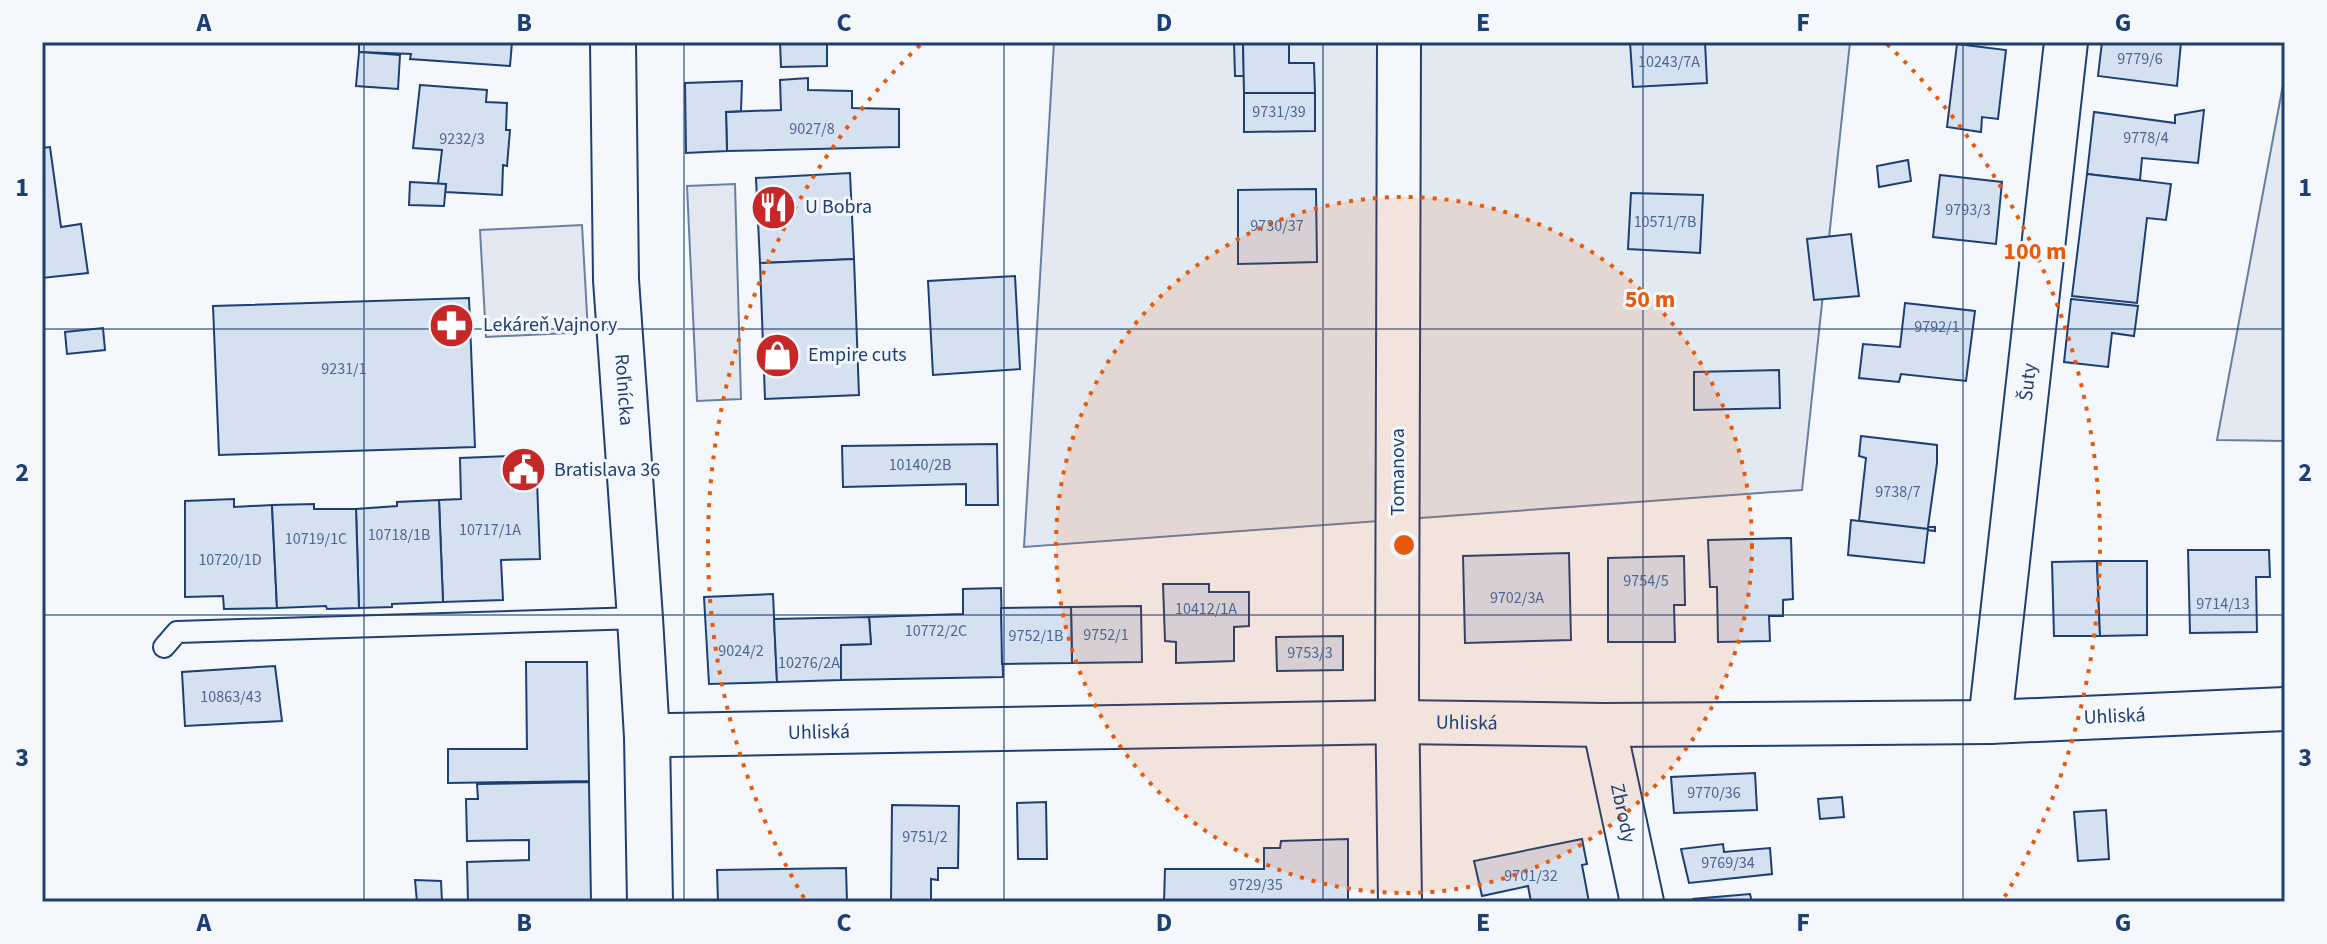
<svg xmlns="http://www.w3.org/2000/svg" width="2327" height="944" font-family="'Source Sans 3',sans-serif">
<rect width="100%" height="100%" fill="#f4f7fb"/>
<g fill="#e3e9f0" stroke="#687fa3" stroke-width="2">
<path d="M1054 42H1850L1802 490 1024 547Z"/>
<path d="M2285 74V441L2217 440Z"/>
</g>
<g fill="#e3e8f0" stroke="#687fa3" stroke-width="2">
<path d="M735 184 741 399 697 401 687 186Z"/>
<path d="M582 225 588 332 486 337 480 230Z"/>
</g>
<g fill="#d5e0f0" stroke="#1d3f73" stroke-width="2">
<path d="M359 42H512L510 66 410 59 411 54 359 52Z"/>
<path d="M780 42H827V66L781 67Z"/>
<path d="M1234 42H1243L1244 76H1235Z"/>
<path d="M1243 42H1289V63H1314L1315 93H1244Z"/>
<path d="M1630 42H1705L1707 83 1633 87Z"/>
<path d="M2102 42H2181L2177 86 2098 76Z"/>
<path d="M1957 44 2006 50 1998 119 1982 117 1981 132 1947 127Z"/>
<path d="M359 52 400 55 398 89 356 86Z"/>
<path d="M808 78V90L852 91V108L899 109V147L727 151 726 112 781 110 780 80Z"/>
<path d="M742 81 741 111 726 112 727 151 686 153 685 83Z"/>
<path d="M420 85 487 90 486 102 507 103 506 130H510L507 166 503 165 502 195 445 192 446 184H438L442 150 413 148Z"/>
<path d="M1244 93H1315V131L1244 132Z"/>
<path d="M2204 110 2198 163 2142 158 2140 180 2087 174 2094 112 2175 123V115Z"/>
<path d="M50 147 61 227 81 224 88 273 42 278V148Z"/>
<path d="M1908 160 1911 181 1879 187 1877 166Z"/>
<path d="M850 173 854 259 760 263 756 178Z"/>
<path d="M2087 174 2171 184 2166 220 2147 218 2137 303 2072 296Z"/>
<path d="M1940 175 2002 182 1996 244 1933 237Z"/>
<path d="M410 182 446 184 444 206 409 205Z"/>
<path d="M1316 189 1317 262 1238 264V190Z"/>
<path d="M1631 193 1703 195 1700 253 1628 249Z"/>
<path d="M1851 234 1859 296 1814 300 1807 239Z"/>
<path d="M854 259 859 395 765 399 760 263Z"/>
<path d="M1015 276 1020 369 933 375 928 281Z"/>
<path d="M469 298 475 447 219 455 213 306Z"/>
<path d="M2071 299 2138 306 2134 336 2112 333 2108 367 2064 362Z"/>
<path d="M1905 303 1975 311 1966 381 1901 374 1899 382 1859 378 1863 344 1900 347Z"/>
<path d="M103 328 105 350 67 354 65 332Z"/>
<path d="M1779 370 1780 408 1694 410V372Z"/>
<path d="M1861 436 1937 445V463L1928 527H1935V531L1859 521 1866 458 1859 456Z"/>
<path d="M997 444 998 505H966V484L843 487 842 446Z"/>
<path d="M536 455 540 559 501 560 503 600 443 602 439 500 461 499 460 458Z"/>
<path d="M234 499V507L272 505 277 608 224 609 223 596 185 597V501Z"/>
<path d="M439 500 443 602 392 604V607L359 608 356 509 397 506V502Z"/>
<path d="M314 504V509H356L359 608 327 609 326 606 277 608 272 505Z"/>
<path d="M1851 520 1928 529 1924 563 1848 555Z"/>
<path d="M1791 538 1793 599 1783 600V616H1769L1770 641 1718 642 1717 587H1710L1708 540Z"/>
<path d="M2188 550H2269L2270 577H2256L2257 632 2190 633Z"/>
<path d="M1569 553 1571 640 1465 643 1463 556Z"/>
<path d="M1684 556 1685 605H1674L1675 642H1608V558Z"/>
<path d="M2097 561 2100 636H2054L2052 562Z"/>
<path d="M2097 561H2147V635L2100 636Z"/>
<path d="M1163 584H1209V592H1249V626L1234 627V661L1176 663V642L1165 641Z"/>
<path d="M1001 588 1003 677 841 680V645L871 644 869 617 963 614V589Z"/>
<path d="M773 594 777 682 709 684 704 597Z"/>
<path d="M1141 606 1142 662 1072 663 1071 607Z"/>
<path d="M1071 607 1072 663 1002 664 1001 608Z"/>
<path d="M869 617 871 644 841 645V680L777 682 774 619Z"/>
<path d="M1343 636V670L1277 671 1276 637Z"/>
<path d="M526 662H587L589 781 448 783V749H527Z"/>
<path d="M275 666 282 721 185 726 182 672Z"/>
<path d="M1755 773 1757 810 1674 813 1671 777Z"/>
<path d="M589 782 591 902H468L467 862 529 860V840L467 841 466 799H478L477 784Z"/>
<path d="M1842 797 1844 817 1820 819 1818 799Z"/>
<path d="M1046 802 1047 859H1018L1017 803Z"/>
<path d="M892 805 959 806 958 868H938V880L931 879V902H891Z"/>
<path d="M2106 810 2109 859 2078 861 2074 812Z"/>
<path d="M1348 839V901L1164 902 1165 869H1264V848H1280L1281 841Z"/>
<path d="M1582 839 1587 864 1582 865 1589 902H1531L1528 886 1482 896 1474 861Z"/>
<path d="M1723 844 1724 852 1770 848 1772 874 1689 883 1681 849Z"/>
<path d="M846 868 847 902H718L717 870Z"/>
<path d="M415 880 441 881 442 902H417Z"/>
<path d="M1750 894 1752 902H1694L1693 899Z"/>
</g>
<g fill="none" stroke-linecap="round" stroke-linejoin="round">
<defs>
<path id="service" d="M164 647 177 632 640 618"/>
<g id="minor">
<path d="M1399 42 1397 693 1400 902"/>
<path id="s1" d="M1990 722 2066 42"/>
<path id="s2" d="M1604 725 1642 902"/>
<path id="s3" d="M647 737 670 735 1398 722 1604 725 1990 722 2285 709"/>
</g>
<g id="tertiary">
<path id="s4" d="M613 42 616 280 640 618 647 737 650 902"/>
</g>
</defs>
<use href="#service" stroke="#1d3f73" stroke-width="24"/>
<use href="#minor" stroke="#1d3f73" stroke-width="46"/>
<use href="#tertiary" stroke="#1d3f73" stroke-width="48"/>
<use href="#service" stroke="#f4f7fb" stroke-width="20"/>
<use href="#minor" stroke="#f4f7fb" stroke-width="42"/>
<use href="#tertiary" stroke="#f4f7fb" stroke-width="44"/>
</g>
<path fill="none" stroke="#1d3f73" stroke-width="2" stroke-opacity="0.55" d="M364 42V902M684 42V902M1004 42V902M1323 42V902M1643 42V902M1963 42V902M42 329H2285M42 615H2285"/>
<circle cx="1404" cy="545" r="348" fill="#e8590c" fill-opacity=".12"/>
<g fill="none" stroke="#e8590c" stroke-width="4" stroke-dasharray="4 8">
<circle cx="1404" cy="545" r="348"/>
<path d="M804 898A696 696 0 0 1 921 44M1887 44A696 696 0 0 1 2004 898"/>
</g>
<defs>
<symbol id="restaurant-disc" viewBox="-11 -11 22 22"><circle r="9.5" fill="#c62828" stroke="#f4f7fb"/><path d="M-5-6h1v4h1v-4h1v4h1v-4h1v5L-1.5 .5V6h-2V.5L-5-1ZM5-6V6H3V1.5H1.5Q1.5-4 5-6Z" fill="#fff"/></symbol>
<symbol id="pharmacy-disc" viewBox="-11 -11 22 22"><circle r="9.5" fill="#c62828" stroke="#f4f7fb"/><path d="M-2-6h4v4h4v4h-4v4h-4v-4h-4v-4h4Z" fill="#fff"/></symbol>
<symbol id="shop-disc" viewBox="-11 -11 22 22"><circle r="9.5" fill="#c62828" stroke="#f4f7fb"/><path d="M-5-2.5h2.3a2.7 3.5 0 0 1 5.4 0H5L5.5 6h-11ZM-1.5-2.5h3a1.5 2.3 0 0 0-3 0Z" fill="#fff"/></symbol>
<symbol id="civic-disc" viewBox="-11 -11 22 22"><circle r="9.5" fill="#c62828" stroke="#f4f7fb"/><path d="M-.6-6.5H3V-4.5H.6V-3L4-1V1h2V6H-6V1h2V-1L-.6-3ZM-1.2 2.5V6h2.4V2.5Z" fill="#fff"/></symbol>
</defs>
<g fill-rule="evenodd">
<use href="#restaurant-disc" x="748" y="182" width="51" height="51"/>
<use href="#pharmacy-disc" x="426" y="300" width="51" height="51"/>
<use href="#shop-disc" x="752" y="330" width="51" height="51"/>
<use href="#civic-disc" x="498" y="444" width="51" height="51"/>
</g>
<g text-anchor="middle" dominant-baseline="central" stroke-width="6" stroke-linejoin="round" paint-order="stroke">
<g font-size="16" fill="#4b6792">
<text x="2140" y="59">9779/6</text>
<text x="1669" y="62">10243/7A</text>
<text x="1279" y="112">9731/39</text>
<text x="812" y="129">9027/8</text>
<text x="2146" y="138">9778/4</text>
<text x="462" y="139">9232/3</text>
<text x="1968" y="210">9793/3</text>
<text x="1665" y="222">10571/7B</text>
<text x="1277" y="226">9730/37</text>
<text x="1937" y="327">9792/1</text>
<text x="344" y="369">9231/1</text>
<text x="920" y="465">10140/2B</text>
<text x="1898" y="492">9738/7</text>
<text x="490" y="530">10717/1A</text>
<text x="399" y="535">10718/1B</text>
<text x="316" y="539">10719/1C</text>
<text x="230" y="560">10720/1D</text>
<text x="1646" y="581">9754/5</text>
<text x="1517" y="598">9702/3A</text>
<text x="2223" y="604">9714/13</text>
<text x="1206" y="609">10412/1A</text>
<text x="936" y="631">10772/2C</text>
<text x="1106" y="635">9752/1</text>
<text x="1036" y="636">9752/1B</text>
<text x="741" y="651">9024/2</text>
<text x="1310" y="653">9753/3</text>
<text x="809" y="663">10276/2A</text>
<text x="231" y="697">10863/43</text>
<text x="1714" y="793">9770/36</text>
<text x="925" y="837">9751/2</text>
<text x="1728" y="863">9769/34</text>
<text x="1531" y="876">9701/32</text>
<text x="1256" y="885">9729/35</text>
</g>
<g font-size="20" fill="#1d3f73" stroke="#f4f7fb" text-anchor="start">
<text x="805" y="207">U Bobra</text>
<text x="483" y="325">Lekáreň Vajnory</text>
<text x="808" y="355">Empire cuts</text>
<text x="554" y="470">Bratislava 36</text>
</g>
<g font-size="20" fill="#1d3f73" stroke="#f4f7fb">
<text stroke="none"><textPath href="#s1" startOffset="342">Šuty</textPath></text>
<text stroke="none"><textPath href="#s4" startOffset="348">Roľnícka</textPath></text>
<text transform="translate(1398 472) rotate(-90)">Tomanova</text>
<text stroke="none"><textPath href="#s3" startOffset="1468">Uhliská</textPath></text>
<text stroke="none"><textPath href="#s3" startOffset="820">Uhliská</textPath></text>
<text stroke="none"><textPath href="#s3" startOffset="172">Uhliská</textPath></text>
<text stroke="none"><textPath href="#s2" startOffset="90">Zbrody</textPath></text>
</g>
</g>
<circle cx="1404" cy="545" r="12" fill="#e8590c" stroke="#f4f7fb" stroke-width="4"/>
<g font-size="24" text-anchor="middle" font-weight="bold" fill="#e8590c" stroke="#f4f7fb" stroke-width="6" stroke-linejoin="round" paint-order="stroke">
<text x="2035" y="259">100 m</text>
<text x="1650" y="307">50 m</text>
</g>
<rect width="2327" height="944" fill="none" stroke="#f4f7fb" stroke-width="88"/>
<rect x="44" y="44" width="2239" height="856" fill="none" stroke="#1d3f73" stroke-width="3"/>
<g font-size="26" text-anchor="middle" font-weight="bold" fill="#1d3f73">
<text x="204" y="31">A</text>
<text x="524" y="31">B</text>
<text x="844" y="31">C</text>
<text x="1164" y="31">D</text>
<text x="1483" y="31">E</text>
<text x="1803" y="31">F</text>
<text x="2123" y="31">G</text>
<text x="22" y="196">1</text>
<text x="2305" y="196">1</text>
<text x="22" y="481">2</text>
<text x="2305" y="481">2</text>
<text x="22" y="766">3</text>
<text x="2305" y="766">3</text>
<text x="204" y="931">A</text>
<text x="524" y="931">B</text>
<text x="844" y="931">C</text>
<text x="1164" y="931">D</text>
<text x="1483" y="931">E</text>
<text x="1803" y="931">F</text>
<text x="2123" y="931">G</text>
</g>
</svg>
